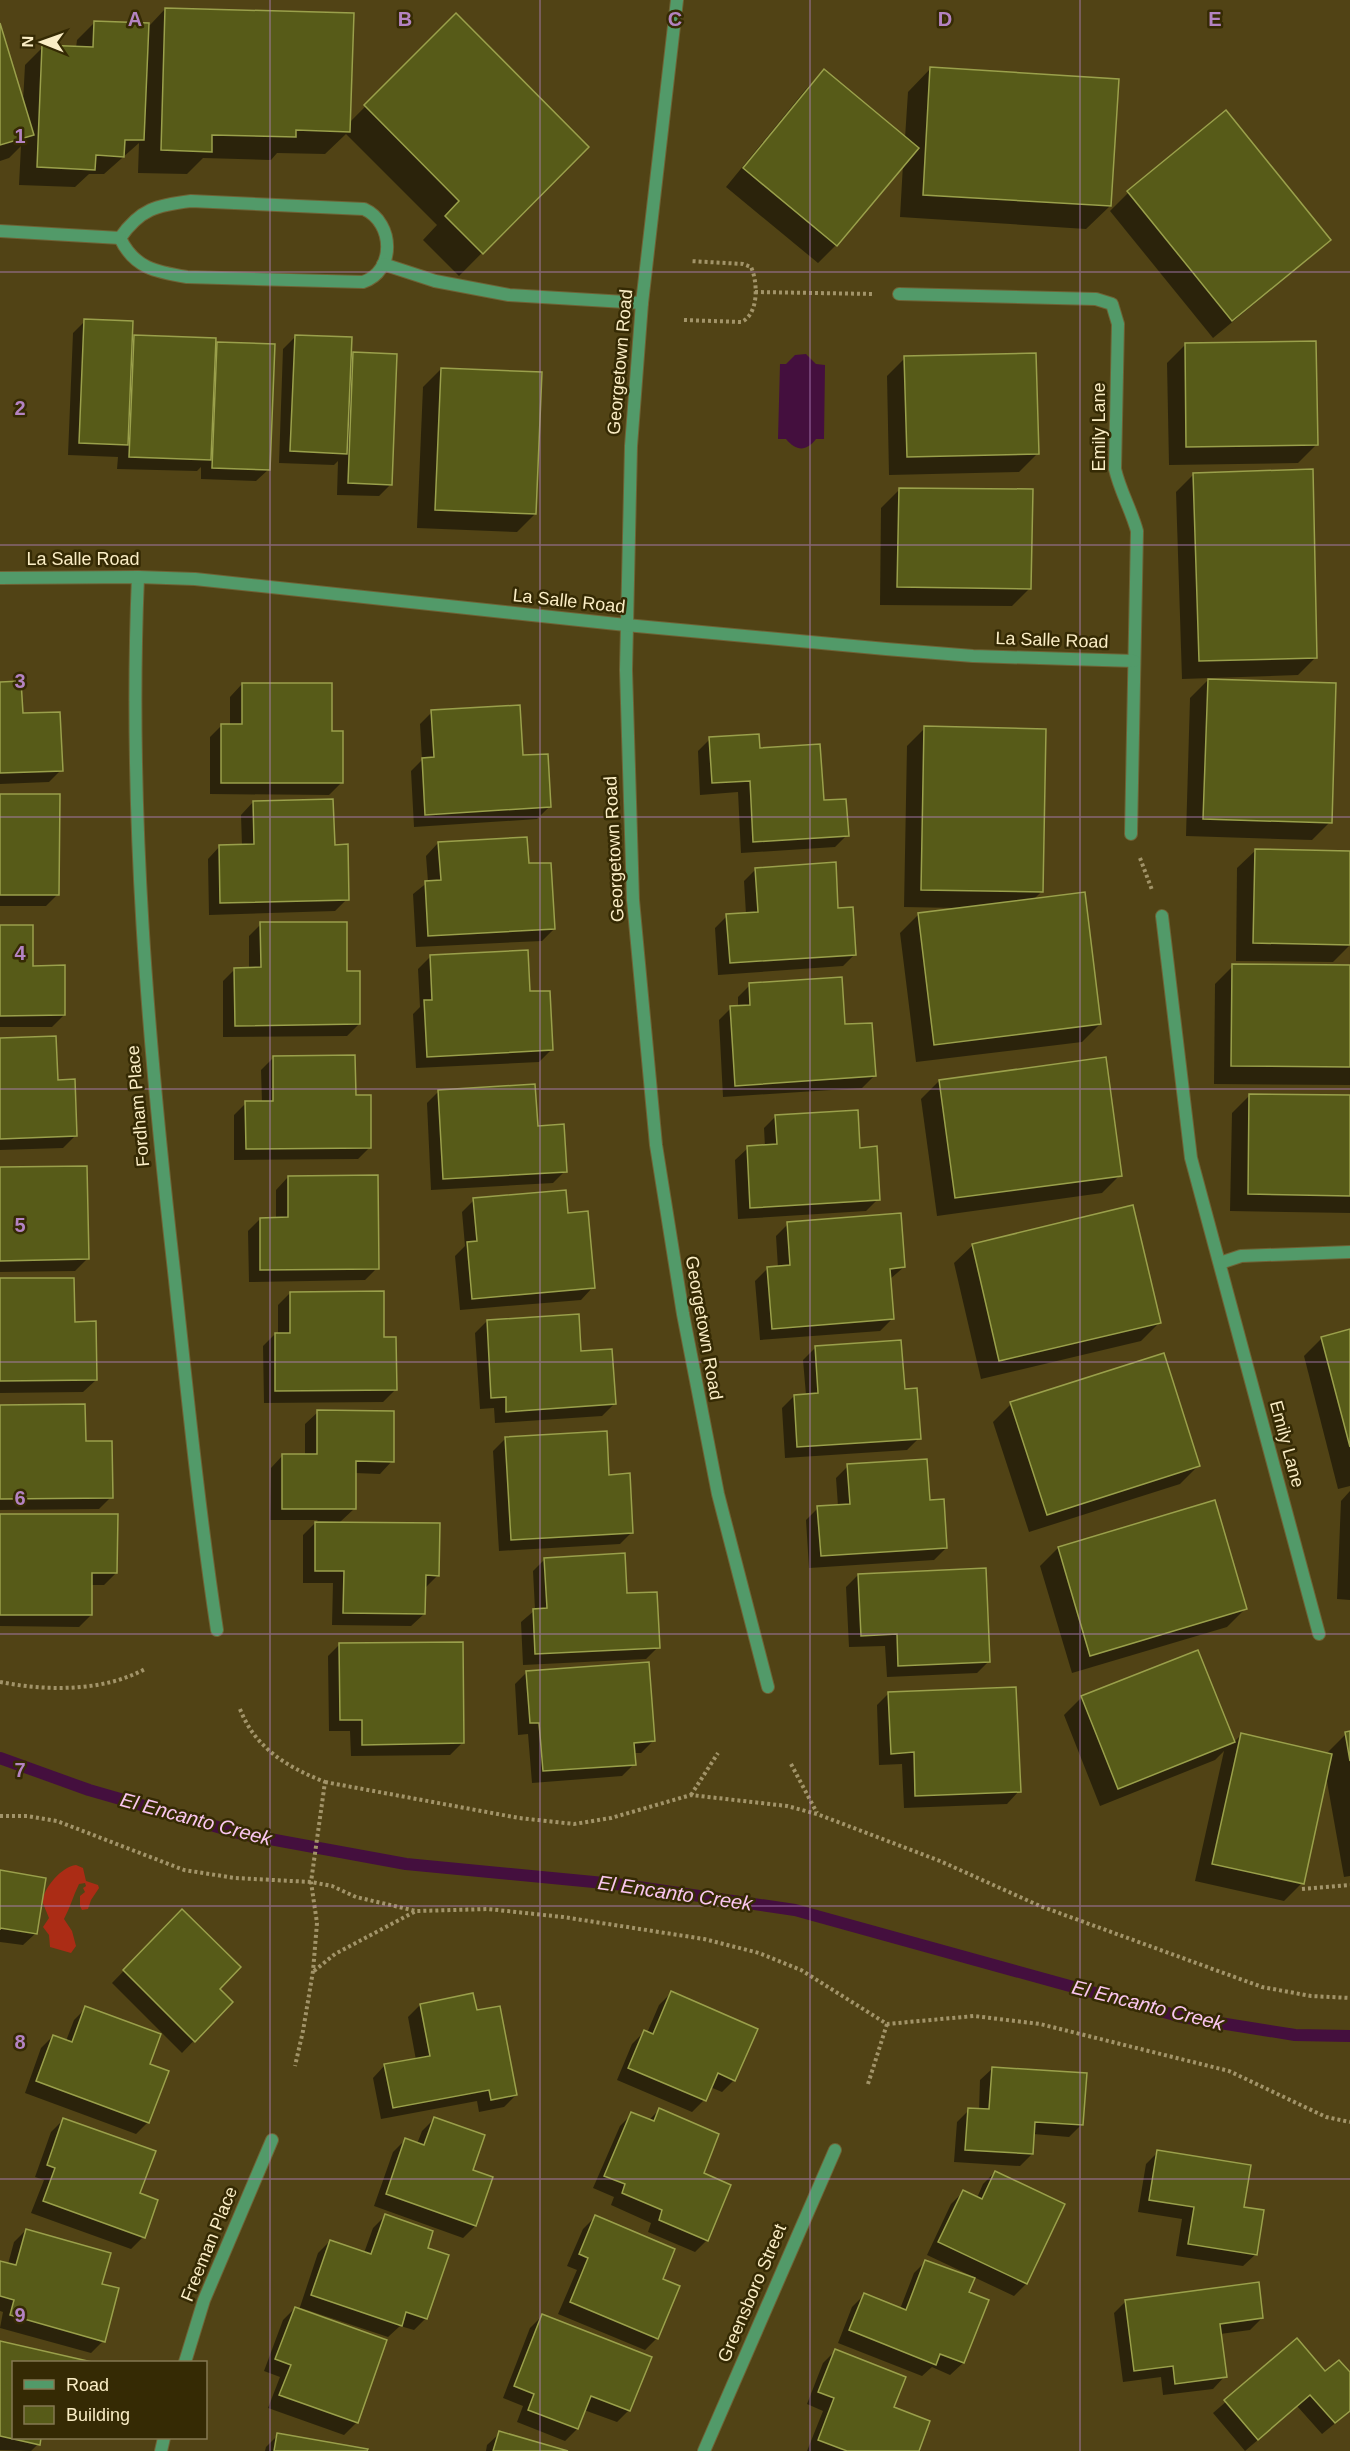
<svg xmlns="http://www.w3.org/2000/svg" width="1350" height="2451" font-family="Arial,sans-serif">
<rect width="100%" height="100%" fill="#514315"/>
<path fill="#ab2c15" d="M76 1865 83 1868 86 1881 98 1885 99 1888 91 1900 88 1909 82 1910 80 1906V1896L85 1892 83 1888 86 1886 85 1883 79 1884C73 1896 70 1908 64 1919L72 1931 76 1946 71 1953 50 1947 49 1935 43 1927 49 1918 42 1901C45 1887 61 1867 76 1865Z"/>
<path fill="#440f3e" d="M806 354 816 364 825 365 824 439H816C806 452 796 451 786 439H778L780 364H786L795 355Z"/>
<g fill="#0007">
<path d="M165 9 349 123 456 15 587 147 459 276 423 240 437 225 346 134 325 154 277 153 271 160 203 158 187 174 138 173 139 143 104 174H89L75 187 19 185 21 146 9 158 0 161V27L23 102 25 65 43 47 76 48 77 40 95 22 150 25Z"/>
<path d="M931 68 1110 206 1086 229 900 217 903 164 836 245 818 263 726 187 806 89 824 71 905 138 908 92Z"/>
<path d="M1225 112 1329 239 1311 257 1213 338 1110 211 1128 193Z"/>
<path d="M85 321 130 340 134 336 214 347 218 343 269 469 256 481 201 479V467L197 471 117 469 118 457 68 455 73 333Z"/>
<path d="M296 336 350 358 354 354 391 484 379 496 337 495 338 461 334 465 279 463 283 349Z"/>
<path d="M1185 345 1316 445 1298 463 1169 465 1167 363Z"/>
<path d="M905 358 1037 454 1019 472 889 475 887 376Z"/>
<path d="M441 369 535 514 517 532 417 528 423 387Z"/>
<path d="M1194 474 1316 657 1298 675 1182 679 1176 492Z"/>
<path d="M899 490 1030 588 1012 606 880 605 881 508Z"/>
<path d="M1208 680 1330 822 1312 840 1186 836 1190 698Z"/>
<path d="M0 683 61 770 49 782 0 784Z"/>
<path d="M242 684 331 733 341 783 329 795 210 794V737L222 725H230V697Z"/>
<path d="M432 712 522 757 549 807 537 819 414 827 411 771 422 760 420 724Z"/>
<path d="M925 728 1042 891 1033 900 1100 1024 1082 1042 916 1062 900 933 918 915 956 910V908L904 907 907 746Z"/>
<path d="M710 739 759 750 822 802 847 835 835 847 741 853 738 792 700 795 698 751Z"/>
<path d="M0 796 58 894 46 906H0Z"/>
<path d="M253 802 334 846 347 899 335 911 209 915 208 859 220 846H242L241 815Z"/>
<path d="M438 843 527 865 554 929 542 941 416 947 413 894 428 882 426 856Z"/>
<path d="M1256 850 1350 852V945L1333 962 1236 961 1237 868Z"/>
<path d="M756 869 837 909 855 954 843 966 718 975 715 928 727 916 746 914 744 881Z"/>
<path d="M261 924 359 1024 347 1036 223 1037V981L235 969H249V936Z"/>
<path d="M0 927 64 1015 52 1027H0Z"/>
<path d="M430 957 528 993 551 1050 539 1062 416 1068 413 1014 420 1007 418 969Z"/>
<path d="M1233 966 1350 967V1085L1214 1084 1215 984Z"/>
<path d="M750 985 844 1026 874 1076 862 1088 723 1097 719 1020 731 1008 738 1007V997Z"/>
<path d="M0 1040 57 1082 75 1136 63 1148 0 1150Z"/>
<path d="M273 1058 354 1097 370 1147 358 1159 234 1160V1115L246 1103H262L261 1070Z"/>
<path d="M939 1081 1120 1175 1102 1193 937 1216 921 1099Z"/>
<path d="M439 1091 536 1127 565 1171 553 1183 431 1190 427 1103Z"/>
<path d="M1250 1095 1350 1097V1213L1230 1211 1232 1113Z"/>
<path d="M776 1116 858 1149 878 1199 866 1211 738 1219 735 1160 748 1148 765 1147 764 1128Z"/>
<path d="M0 1169 87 1259 75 1271 0 1272Z"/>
<path d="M288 1177 377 1268 365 1280 249 1282 248 1231 260 1219H276V1190Z"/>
<path d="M474 1200 567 1215 593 1287 581 1300 460 1310 455 1256 465 1246 462 1212Z"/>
<path d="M788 1224 904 1267 890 1279 893 1318 880 1331 760 1340 755 1281 767 1269 778 1268 776 1236Z"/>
<path d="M973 1245 1159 1323 1141 1341 981 1379 954 1263Z"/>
<path d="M0 1280 96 1380 83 1392 0 1393Z"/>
<path d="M290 1293 383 1338 395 1390 383 1402 264 1403 263 1346 275 1334H278V1305Z"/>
<path d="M487 1321 580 1353 614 1404 602 1416 495 1423 494 1408 480 1409 475 1333Z"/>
<path d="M1350 1331V1486L1338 1489 1304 1356 1322 1338Z"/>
<path d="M815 1348 903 1391 919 1438 907 1450 785 1458 782 1408 794 1396 806 1395 803 1360Z"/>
<path d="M1011 1404 1198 1466 1180 1484 1029 1532 993 1422Z"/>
<path d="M0 1406 84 1442 111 1497 99 1509 0 1510Z"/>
<path d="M318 1412 392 1461 380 1474 355 1473V1508L339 1523 438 1575 426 1587 424 1614 411 1626 332 1625 333 1583H303V1535L318 1520H270L271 1468 283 1455H305V1424Z"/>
<path d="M506 1438 608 1476 632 1532 620 1544 499 1551 493 1451Z"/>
<path d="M848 1466 928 1501 946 1548 934 1560 809 1568 806 1520 818 1508 838 1506 836 1478Z"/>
<path d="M1350 1491V1600L1337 1599 1341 1501Z"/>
<path d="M0 1515 116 1573 104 1585H91V1615L79 1627 0 1626Z"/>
<path d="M1058 1548 1245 1609 1227 1627 1072 1673 1040 1566Z"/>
<path d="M545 1559 625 1594 658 1647 646 1659 523 1665 521 1622 535 1610 533 1571Z"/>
<path d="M858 1575 989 1661 977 1673 887 1677 885 1646 849 1647 846 1587Z"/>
<path d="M340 1644 462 1743 450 1755 351 1756 350 1731H329L328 1656Z"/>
<path d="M1197 1652 1233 1743 1241 1735 1326 1754 1346 1734 1350 1733V1876L1344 1877 1326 1776 1302 1883 1284 1901 1195 1881 1224 1751 1215 1760 1100 1806 1064 1715 1082 1697Z"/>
<path d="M527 1672 653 1741 641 1753H634V1764L622 1776 532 1783 528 1734 518 1735 515 1684Z"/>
<path d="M889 1693 1019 1791 1007 1804 904 1808 902 1764 879 1765 877 1705Z"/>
<path d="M0 1872 36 1933 23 1945 0 1942Z"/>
<path d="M182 1911 218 1989 231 2002 182 2053 112 1983Z"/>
<path d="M671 1993 734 2080 722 2092 710 2087 704 2100 692 2112 617 2080 632 2044 644 2032 647 2033 659 2005Z"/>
<path d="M420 2005 475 2012 516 2095 504 2107 479 2112 477 2101 381 2119 373 2078 385 2065 416 2060 408 2017Z"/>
<path d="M86 2008 148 2065V2122L136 2134 25 2093 41 2048 53 2036 66 2041 74 2020Z"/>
<path d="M993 2068 1081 2125 1069 2137 1033 2134 1032 2154 1020 2166 954 2162 957 2122 969 2110H979L980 2080Z"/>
<path d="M659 2110 702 2174 707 2240 695 2252 648 2232 651 2223 611 2205 614 2197 593 2188 620 2126 632 2114 648 2121Z"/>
<path d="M434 2119 471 2171 475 2226 463 2238 374 2206 393 2152 405 2140 417 2144 422 2131Z"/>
<path d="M63 2120 138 2194 143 2237 131 2249 31 2213 44 2180 35 2177 51 2132Z"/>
<path d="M1158 2152 1242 2208 1256 2254 1243 2266 1176 2256 1182 2219 1138 2212 1146 2164Z"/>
<path d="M995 2172 1063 2205 1026 2284 1014 2296 927 2255 951 2204 963 2192 977 2198 983 2184Z"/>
<path d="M385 2216 426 2249V2318L414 2330 400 2326 388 2337 301 2308 300 2310 385 2341 357 2422 344 2435 268 2408 280 2377 264 2371 283 2320 295 2308 299 2310 318 2253 330 2241 364 2253 373 2228Z"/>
<path d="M595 2217 661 2279 657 2338 645 2350 558 2314 577 2270 567 2266 583 2229Z"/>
<path d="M26 2230 100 2285 103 2341 91 2353 0 2328 3 2312 0 2311V2262L8 2264 14 2242Z"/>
<path d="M926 2261 967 2293 987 2301 963 2363 950 2375 932 2367 922 2376 838 2343 852 2307 864 2295 900 2309 914 2273Z"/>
<path d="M1126 2301 1262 2318 1250 2330 1220 2334 1225 2376 1213 2389 1163 2395 1161 2377 1123 2382 1114 2313Z"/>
<path d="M542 2316 629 2410 617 2422 584 2410 577 2429 565 2441 517 2422 523 2406 503 2398 530 2328Z"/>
<path d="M1297 2340 1325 2374 1350 2375V2411L1322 2434 1297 2406 1245 2451 1213 2413Z"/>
<path d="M0 2343 85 2362H14V2438H40L38 2444 31 2451 0 2450Z"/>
<path d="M835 2351 892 2408 917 2451H807L823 2411 807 2404 823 2363Z"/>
<path d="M500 2433 563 2451H486L487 2445Z"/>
<path d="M278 2435 366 2451H265L266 2447Z"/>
</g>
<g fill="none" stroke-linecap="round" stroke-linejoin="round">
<path stroke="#440f3e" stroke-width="12" d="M0 1758 89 1790 242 1834 406 1864 625 1885 795 1910 1182 2017 1295 2035 1350 2036"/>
</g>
<g fill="#575b18" stroke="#9aa04b" stroke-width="1.5">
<path d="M165 8 354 13 350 132 296 130V137L212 135V152L161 150Z"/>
<path d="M456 13 589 147 483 254 445 216 459 201 364 105Z"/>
<path d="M94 21 149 23 144 140H125L124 157 96 155 95 170 37 167 42 45 93 47Z"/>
<path d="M0 23 34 135 0 145Z"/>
<path d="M930 67 1119 79 1111 206 923 195Z"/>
<path d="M824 69 919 148 837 246 743 168Z"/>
<path d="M1226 110 1331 240 1232 321 1127 191Z"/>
<path d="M84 319 133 321 128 445 79 443Z"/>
<path d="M134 335 216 338 211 460 129 457Z"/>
<path d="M295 335 352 337 347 454 290 451Z"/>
<path d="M1316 341 1318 445 1186 447 1185 343Z"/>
<path d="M217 342 275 344 270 470 212 468Z"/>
<path d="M353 352 397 354 392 485 348 483Z"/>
<path d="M1036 353 1039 454 907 457 904 356Z"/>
<path d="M441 368 542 372 536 514 435 510Z"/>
<path d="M1313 469 1317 658 1199 661 1193 473Z"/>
<path d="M899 488 1033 489 1031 589 897 587Z"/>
<path d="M1208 679 1336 683 1332 823 1203 819Z"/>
<path d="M21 681 23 713 60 712 63 771 0 773V682Z"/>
<path d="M242 683H332V731H343V783H221V724H242Z"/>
<path d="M520 705 523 755 548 754 551 807 425 815 422 758 434 757 431 710Z"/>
<path d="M924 726 1046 729 1043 892 921 890Z"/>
<path d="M759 734 760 748 820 744 824 800 846 799 849 836 753 842 750 781 712 783 709 737Z"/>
<path d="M0 794H60L59 895H0Z"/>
<path d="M333 799 335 845 348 844 349 900 220 903 219 845 254 844 253 801Z"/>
<path d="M527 837 529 863H551L555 929 428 936 425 881 441 880 438 842Z"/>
<path d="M1255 849 1350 851V945L1253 943Z"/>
<path d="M836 862 838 908 853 907 856 955 730 963 726 914 758 912 755 868Z"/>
<path d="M1085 892 1101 1024 934 1045 918 913Z"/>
<path d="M260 922H347V971H360V1024L235 1026 234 968 261 967Z"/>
<path d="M0 925H33V966L65 965V1015L0 1016Z"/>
<path d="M528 950 530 991H550L553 1050 427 1057 424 1000H432L430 955Z"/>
<path d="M1232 964 1350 965V1067L1231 1066Z"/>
<path d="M842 977 845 1024 872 1023 876 1076 735 1086 730 1006 750 1005 749 983Z"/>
<path d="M56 1036 58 1080 75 1079 77 1136 0 1139V1038Z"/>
<path d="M355 1055 356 1095H371V1148L246 1149 245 1101H273V1056Z"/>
<path d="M1106 1057 1122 1176 955 1198 939 1080Z"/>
<path d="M535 1084 538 1126 564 1124 567 1172 443 1179 438 1090Z"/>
<path d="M1249 1094 1350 1095V1196L1248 1194Z"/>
<path d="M858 1110 860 1148 877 1146 880 1200 750 1208 747 1146 777 1144 775 1115Z"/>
<path d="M87 1166 89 1259 0 1261V1167Z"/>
<path d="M378 1175 379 1269 260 1270V1218L288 1217V1176Z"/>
<path d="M566 1190 568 1213 588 1211 595 1288 472 1299 467 1242 477 1241 473 1198Z"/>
<path d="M1133 1205 1161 1323 999 1361 972 1244Z"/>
<path d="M901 1213 905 1267 890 1269 894 1319 772 1329 767 1267 790 1265 787 1222Z"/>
<path d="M0 1278H74L75 1322 96 1321 97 1380 0 1381Z"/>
<path d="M384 1291V1337H396L397 1390 275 1391V1333H290V1292Z"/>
<path d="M579 1314 581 1351 612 1349 616 1404 506 1412V1397L491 1398 487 1320Z"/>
<path d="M1350 1329V1447L1321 1337Z"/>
<path d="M901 1340 905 1389 917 1388 921 1439 797 1447 794 1395 818 1393 815 1346Z"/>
<path d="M1164 1353 1200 1466 1047 1515 1010 1402Z"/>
<path d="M85 1404 86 1441H112L113 1498 0 1499V1405Z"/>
<path d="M317 1410 394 1411V1462L356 1461V1509H282V1454H317Z"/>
<path d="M607 1431 609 1475 630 1473 633 1533 511 1540 505 1437Z"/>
<path d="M927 1459 930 1500 944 1499 947 1548 821 1556 817 1506 850 1504 847 1464Z"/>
<path d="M1215 1500 1247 1609 1090 1656 1058 1547Z"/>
<path d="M0 1514H118L117 1573H92V1615H0Z"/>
<path d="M315 1522 440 1523 439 1576 426 1575 425 1614 343 1613 344 1571H315Z"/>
<path d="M625 1553 627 1593 657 1592 660 1648 535 1654 533 1609 547 1608 544 1558Z"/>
<path d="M986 1568 990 1662 898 1666 897 1634 861 1636 858 1574Z"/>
<path d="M463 1642 464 1743 362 1745V1720H340L339 1643Z"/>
<path d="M1198 1650 1235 1742 1118 1789 1081 1696Z"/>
<path d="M649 1662 655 1741 634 1743 636 1765 543 1771 539 1723H530L526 1671Z"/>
<path d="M1016 1687 1021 1792 915 1796 914 1752 891 1754 888 1692Z"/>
<path d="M1350 1731V1761L1345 1732Z"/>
<path d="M1241 1733 1332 1754 1304 1884 1212 1864Z"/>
<path d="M0 1870 46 1878 37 1934 0 1928V1930Z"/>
<path d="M182 1909 241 1967 220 1989 233 2002 195 2042 123 1970Z"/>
<path d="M671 1991 758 2029 735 2081 718 2073 706 2101 628 2068 644 2030 653 2034Z"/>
<path d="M473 1993 477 2010 500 2006 517 2095 491 2100 489 2090 393 2108 384 2064 430 2056 420 2004Z"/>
<path d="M85 2006 161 2034 150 2064 169 2071 149 2123 36 2081 53 2035 72 2042Z"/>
<path d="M992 2067 1087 2073 1083 2125 1035 2122 1033 2154 965 2150 968 2108 989 2109Z"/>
<path d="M659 2108 719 2134 704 2173 731 2185 708 2241 659 2220 662 2210 622 2193 625 2184 604 2176 631 2112 654 2121Z"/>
<path d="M434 2117 485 2135 473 2170 493 2177 476 2226 386 2194 405 2138 424 2145Z"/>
<path d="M63 2118 156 2151 140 2193 158 2200 145 2238 43 2201 55 2168 47 2165Z"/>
<path d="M1157 2150 1251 2165 1244 2207 1264 2210 1257 2255 1188 2244 1194 2207 1149 2200Z"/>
<path d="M995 2171 1065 2204 1027 2284 938 2242 963 2190 982 2199Z"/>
<path d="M385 2214 433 2231 428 2248 449 2255 427 2319 406 2312 402 2326 311 2295 330 2240 371 2254Z"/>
<path d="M595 2215 675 2249 663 2279 680 2286 658 2339 570 2302 588 2258 579 2254Z"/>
<path d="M26 2229 111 2253 102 2284 119 2288 105 2342 10 2315 14 2300 0 2296V2261L16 2265Z"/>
<path d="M925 2260 975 2278 969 2292 989 2300 964 2363 940 2354 936 2365 849 2330 864 2293 906 2310Z"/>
<path d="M1259 2282 1263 2318 1220 2324 1227 2377 1175 2384 1173 2366 1134 2371 1125 2300Z"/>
<path d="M295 2307 387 2340 358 2423 279 2395 291 2365 275 2359Z"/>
<path d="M542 2314 652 2357 630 2411 591 2396 578 2429 528 2410 534 2394 514 2386Z"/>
<path d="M1297 2338 1325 2371 1339 2360 1350 2372V2411L1335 2423 1310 2395 1258 2440 1224 2400Z"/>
<path d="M0 2341 92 2362H14V2438H41L40 2445 0 2436Z"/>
<path d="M835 2349 906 2377 894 2407 930 2421 919 2451H847L818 2440 834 2398 818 2392Z"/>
<path d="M499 2431 568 2451H493Z"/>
<path d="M277 2433 368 2449 367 2451H274Z"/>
</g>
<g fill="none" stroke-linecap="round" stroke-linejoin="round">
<defs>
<g id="lane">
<path d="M191 201 364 209C395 223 395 272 363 282L187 277C156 272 134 268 120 238 140 209 157 205 191 201Z"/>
<path d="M0 231 120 238"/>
<path d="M383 264 435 281 509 295 642 303"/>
</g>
<g id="street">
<path d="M677 0 642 303 631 446 626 670 633 900 656 1145 683 1314 718 1494 768 1687"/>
<path d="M899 294 1096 299 1112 304 1118 324 1115 469C1120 491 1131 509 1137 531L1131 834"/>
<path d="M138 577C128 809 148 1041 174 1271 187 1391 199 1511 217 1630"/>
<path d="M0 578 138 577 195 579 626 625 886 649 973 656 1134 661"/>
<path d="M1162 916 1191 1158 1319 1634"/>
<path d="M1220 1263 1241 1256 1350 1252"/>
<path d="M185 2362 204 2300 272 2140"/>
<path d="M161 2451 164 2438"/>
<path d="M704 2451 835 2150"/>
</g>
</defs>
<use href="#lane" stroke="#6f6235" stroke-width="14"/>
<use href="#street" stroke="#6f6235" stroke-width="14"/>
<g stroke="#a29469" stroke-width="4" stroke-dasharray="3 3" stroke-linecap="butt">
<path d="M755 292 874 294"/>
<path d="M684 320 741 322C759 315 758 282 751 267L743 264 690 261"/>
<path d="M1140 858 1152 890"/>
<path d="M0 1682C46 1691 103 1692 145 1669"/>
<path d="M240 1709C255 1748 287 1767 325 1782L311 1882 317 1923 313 1971 303 2031 295 2066"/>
<path d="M791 1764 817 1813"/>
<path d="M325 1782 519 1818 574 1824 611 1818 691 1795 787 1806 817 1814 940 1861 1040 1906 1262 1987 1311 1996 1350 1998"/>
<path d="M691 1795 718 1753"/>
<path d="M0 1816H27L57 1821 184 1870 235 1878 311 1882 332 1886 356 1897 416 1911 488 1909 563 1917 704 1939 759 1953 801 1970 887 2024 974 2016 1040 2024 1229 2071 1326 2117 1350 2122"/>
<path d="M1302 1889 1350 1885"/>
<path d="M314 1971 335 1954 416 1911"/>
<path d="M868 2084 887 2024"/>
</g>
<use href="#lane" stroke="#529a69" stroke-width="12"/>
<use href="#street" stroke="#529a69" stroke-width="12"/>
</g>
<path fill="none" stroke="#b483c2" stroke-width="1.5" stroke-opacity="0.55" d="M270 0V2451M540 0V2451M810 0V2451M1080 0V2451M0 272H1350M0 545H1350M0 817H1350M0 1089H1350M0 1362H1350M0 1634H1350M0 1906H1350M0 2179H1350"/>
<g text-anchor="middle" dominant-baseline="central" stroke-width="5" stroke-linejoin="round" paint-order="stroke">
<g font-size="18" fill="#faedc5" stroke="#352a04">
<text transform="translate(620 362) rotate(-85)">Georgetown Road</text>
<text transform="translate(1099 427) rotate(-90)">Emily Lane</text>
<text x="83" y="559">La Salle Road</text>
<text transform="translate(569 601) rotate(6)">La Salle Road</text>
<text transform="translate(1052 640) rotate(2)">La Salle Road</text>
<text transform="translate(614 849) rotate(-93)">Georgetown Road</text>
<text transform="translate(138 1106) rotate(-95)">Fordham Place</text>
<text transform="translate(704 1328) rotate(80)">Georgetown Road</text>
<text transform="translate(1287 1444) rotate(75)">Emily Lane</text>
<text transform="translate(209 2244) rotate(-68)">Freeman Place</text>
<text transform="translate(752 2293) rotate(-67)">Greensboro Street</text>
</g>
<g font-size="20" font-style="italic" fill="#fac6f0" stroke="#352a04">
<text transform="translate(196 1819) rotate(15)">El Encanto Creek</text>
<text transform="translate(675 1893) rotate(8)">El Encanto Creek</text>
<text transform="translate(1148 2005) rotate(14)">El Encanto Creek</text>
</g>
</g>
<g font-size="20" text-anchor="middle" font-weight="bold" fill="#b483c2" stroke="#352a04" stroke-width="5" stroke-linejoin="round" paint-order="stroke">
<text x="135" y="26">A</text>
<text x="405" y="26">B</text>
<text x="675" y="26">C</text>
<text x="945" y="26">D</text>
<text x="1215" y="26">E</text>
<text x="20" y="143">1</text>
<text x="20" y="415">2</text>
<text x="20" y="688">3</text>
<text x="20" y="960">4</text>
<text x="20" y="1232">5</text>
<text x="20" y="1505">6</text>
<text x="20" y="1777">7</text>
<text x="20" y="2049">8</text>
<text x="20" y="2322">9</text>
</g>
<rect x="12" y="2361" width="195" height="78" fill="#352a04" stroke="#847851" stroke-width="1.5"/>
<rect x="24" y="2380" width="30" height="9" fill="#529a69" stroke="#847851" stroke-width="1.5"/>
<text x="66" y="2391" font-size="18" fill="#faedc5">Road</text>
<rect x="24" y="2406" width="30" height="18" fill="#575b18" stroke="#847851" stroke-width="1.5"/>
<text x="66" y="2421" font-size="18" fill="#faedc5">Building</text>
<g transform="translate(42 42) rotate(271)" stroke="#352a04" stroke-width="4.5" paint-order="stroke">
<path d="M0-4.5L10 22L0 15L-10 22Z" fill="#faedc5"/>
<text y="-9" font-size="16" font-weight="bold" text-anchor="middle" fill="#faedc5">N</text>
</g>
</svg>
